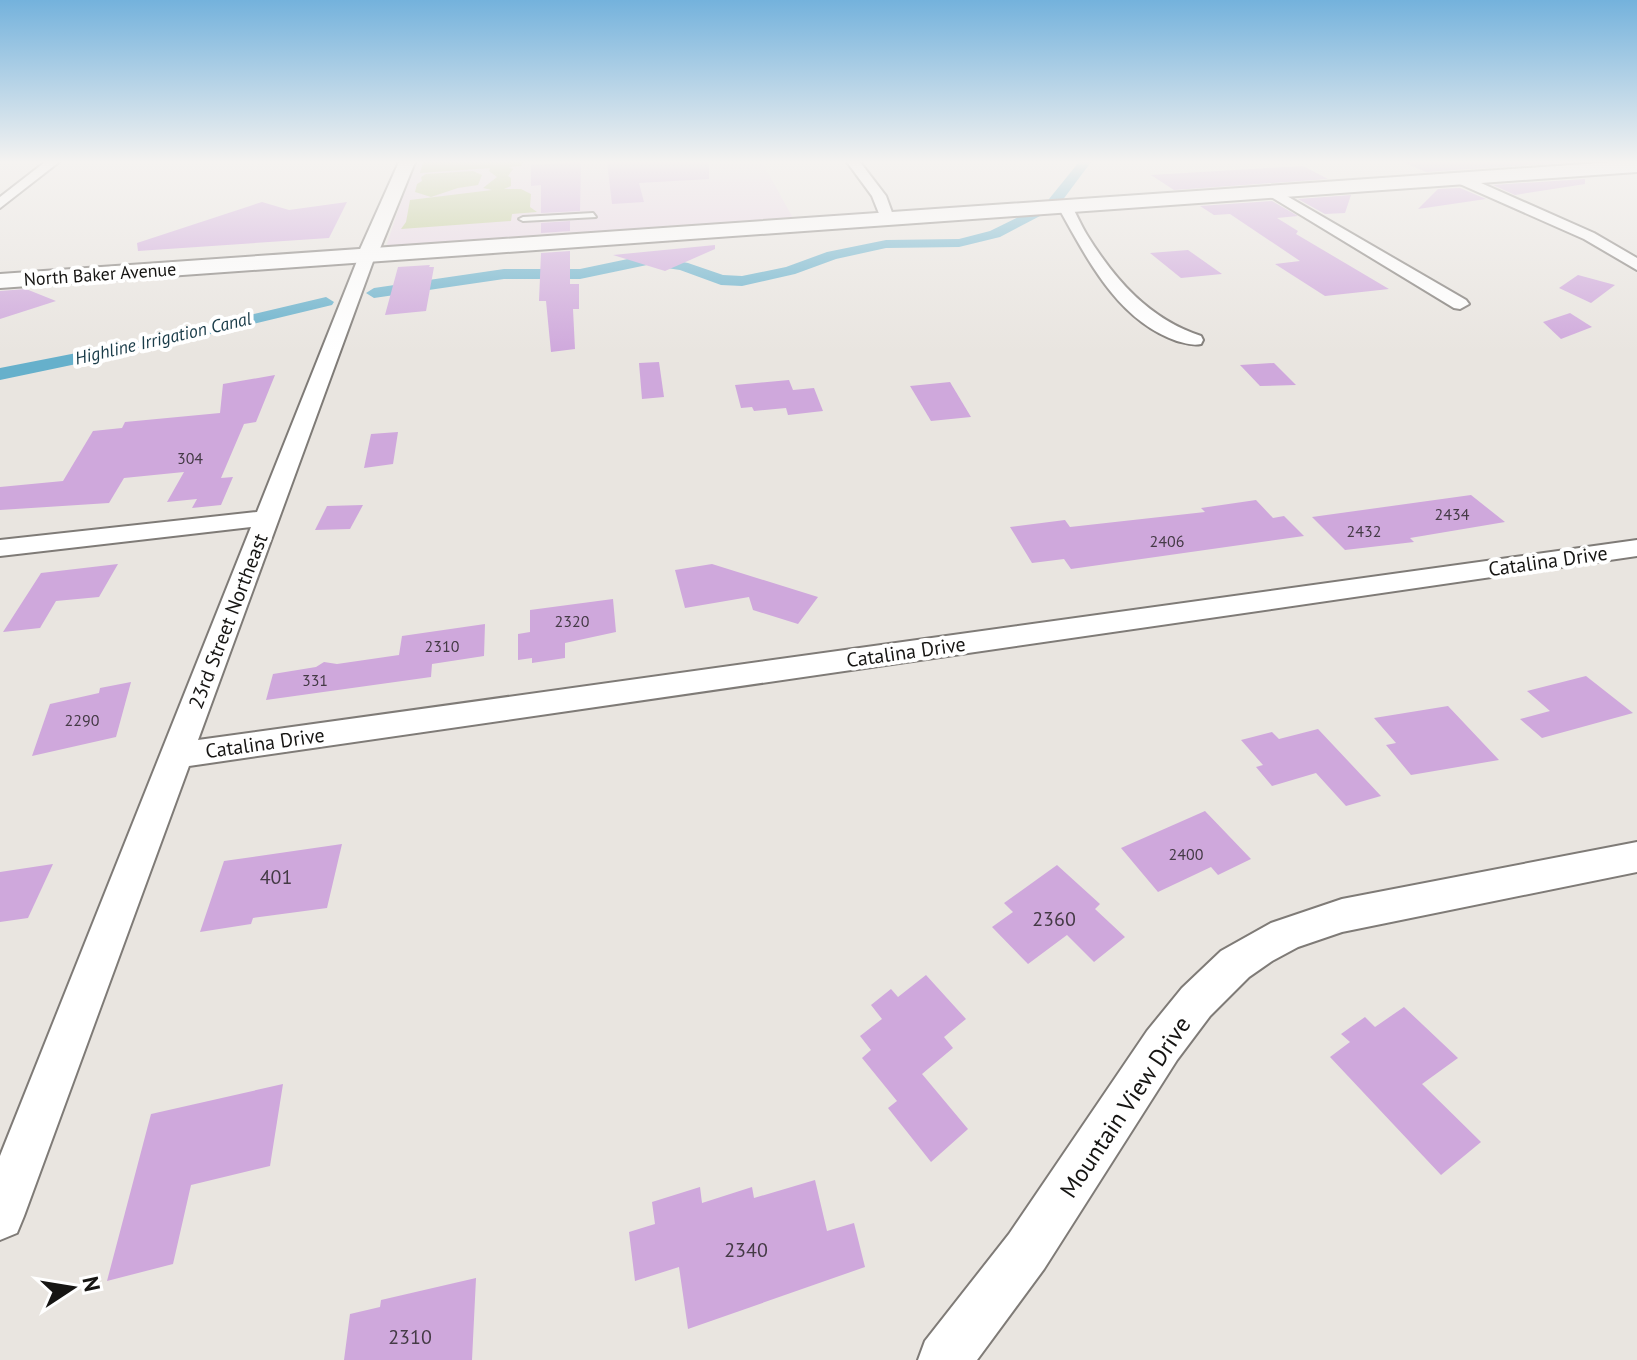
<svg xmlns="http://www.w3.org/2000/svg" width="1637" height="1360" font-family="'PT Sans',sans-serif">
<rect width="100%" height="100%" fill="#e9e5e0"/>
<path fill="#e8d5e5" d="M414 162H762L794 220 385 250Z"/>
<g fill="#bbc88c">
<path d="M423 162H523L521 166 509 167 513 169 508 176 511 178V186L504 189H521L531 194 530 207 537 212 512 214 511 221 401 229 406 222 410 200 492 190 483 188 497 177 489 171 490 168 420 173Z"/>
<path d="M473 171 482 175 478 185 458 188 431 197 415 192 417 184 422 181 421 177 426 174Z"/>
</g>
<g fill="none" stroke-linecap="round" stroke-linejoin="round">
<g fill="#66b0cb" fill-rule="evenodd">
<path d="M1079 162H1091L1059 205H1049V199Z"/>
<path d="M1035 209 1042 213 1040 216 1000 237 959 247 886 248 836 259 795 274 742 286 721 285 680 270 647 265 580 279H504L374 298 366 293 374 288 504 269H580L647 255 688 263 723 275 742 276 786 267 827 252 886 240 959 239 990 231Z"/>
<path d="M326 297 334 302 332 305 148 349 0 380V368L148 339Z"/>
</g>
</g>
<g fill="#cfa8dc">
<path d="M581 162 580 211 541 213V185L531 186V165Z"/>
<path d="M607 162H709V179L639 183 644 202 612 204Z"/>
<path d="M1403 162H1573L1426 172Z"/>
<path d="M1303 166 1328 179 1174 190 1151 175Z"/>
<path d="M1585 179V184L1515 195 1493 185Z"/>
<path d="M1460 188 1486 199 1418 209 1438 189Z"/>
<path d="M1351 195 1345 213 1325 214 1298 199Z"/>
<path d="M1272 201 1298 216 1277 218 1298 231 1296 234 1389 289 1325 296 1275 264 1300 261 1230 214 1214 215 1200 206Z"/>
<path d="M262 202 289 210 347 202 329 238 138 251 137 243Z"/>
<path d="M570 221V231L541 233V223Z"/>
<path d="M715 245V249L665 271 613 255Z"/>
<path d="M1188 250 1222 274 1181 278 1150 253Z"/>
<path d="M570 251V284H579V309H573L575 349 551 352 546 301H539L541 253Z"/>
<path d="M430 265 429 267H434L426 311 385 315 398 267Z"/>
<path d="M1578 275 1615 285 1591 303 1559 288Z"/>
<path d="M26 289 56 301 0 319V291Z"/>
<path d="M1570 313 1592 327 1561 339 1543 322Z"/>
<path d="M659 362 664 397 642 399 639 363Z"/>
<path d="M1274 363 1296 385 1260 386 1240 365Z"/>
<path d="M275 375 256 422 244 424 221 478 233 477 221 505 192 508 197 499 167 502 184 472 124 478 109 503 0 510V487L63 481 93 431 122 428 125 422 220 413 223 384Z"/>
<path d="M789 380 793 390 814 388 823 411 788 415 786 408 754 411 752 407 741 408 735 385Z"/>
<path d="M950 382 971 417 931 421 910 386Z"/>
<path d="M398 432 393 464 364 468 371 434Z"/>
<path d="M1471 495 1505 522 1410 538 1414 542 1345 550 1312 517Z"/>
<path d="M1256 500 1273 518 1284 516 1304 536 1071 569 1064 559 1032 563 1010 527 1065 520 1070 527 1205 512 1201 508Z"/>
<path d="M363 505 350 529 315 530 327 506Z"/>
<path d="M118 564 99 597 56 601 40 628 3 632 41 573Z"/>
<path d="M712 564 744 574 818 597 798 624 753 610 749 597 685 608 675 570Z"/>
<path d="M613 599 616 632 565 643V658L532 663V658L518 660V634L530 632V610Z"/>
<path d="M485 624 484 656 432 664 431 677 266 700 273 674 316 667 324 662 337 664 399 655 402 636Z"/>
<path d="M1586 676 1633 713 1542 738 1520 719 1550 711 1527 691Z"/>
<path d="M131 682 116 737 32 756 50 704 99 693 100 688Z"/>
<path d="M1448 706 1499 760 1411 775 1386 745 1396 743 1374 718Z"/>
<path d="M1318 729 1381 796 1346 806 1316 773 1272 786 1256 767 1263 765 1241 740 1272 732 1279 739Z"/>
<path d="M1205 811 1251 859 1218 875 1211 867 1158 892 1121 848Z"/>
<path d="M342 844 327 908 253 918 251 924 200 932 224 861Z"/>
<path d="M53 864 28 918 0 922V872Z"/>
<path d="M1057 865 1100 904 1095 909 1125 937 1094 962 1067 935 1028 964 992 927 1013 912 1004 903Z"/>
<path d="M926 975 966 1019 944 1037 953 1048 922 1074 968 1129 931 1162 888 1108 897 1101 862 1058 871 1050 860 1036 882 1019 871 1005 891 989 898 997Z"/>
<path d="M1404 1007 1458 1058 1422 1084 1481 1142 1441 1175 1330 1057 1350 1042 1341 1034 1365 1017 1375 1027Z"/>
<path d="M283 1084 270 1166 191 1185 173 1264 107 1281 151 1114Z"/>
<path d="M815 1180 827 1231 854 1223 865 1267 688 1329 679 1267 635 1281 629 1232 655 1224 652 1202 700 1187 702 1203 752 1187 754 1198Z"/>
<path d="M476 1278 472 1360H344L350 1314 380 1307 381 1300Z"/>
</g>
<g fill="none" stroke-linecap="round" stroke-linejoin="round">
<defs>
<path id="service" d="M593 213 596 217 523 221 519 219 523 217Z"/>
<g id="minor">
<path d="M45 162H59L0 208V197Z"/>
<path d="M847 162H860L886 196 894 218 892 221H882L872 196Z"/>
<path d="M1453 175H1463L1594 233 1637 258V270L1584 239 1453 181Z"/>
<path d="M1273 188 1466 300 1469 304 1460 309 1454 308 1268 195 1266 192Z"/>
<path d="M1064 201 1069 202C1076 212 1080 224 1087 235 1115 280 1149 319 1201 336L1203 340 1201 344C1192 346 1185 343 1177 341 1116 320 1086 256 1057 205Z"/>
<path d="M367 251 375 256 198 740 1637 540V556L189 766 24 1216 17 1233 0 1240V1156L251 527 0 556V540L257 512 359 256Z"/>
<path d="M1637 842V872L1342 932 1298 947 1272 961 1249 977 1210 1016 1177 1060 1044 1269 977 1360H918L925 1341 1009 1234 1147 1031 1182 988 1221 951 1271 923 1342 899Z"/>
</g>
<path id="tertiary" d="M399 162H415L377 256 374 260H360L357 256Z"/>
<path id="secondary" d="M1614 162H1637V172L0 288V274Z"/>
</defs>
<use href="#service" stroke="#7f7b77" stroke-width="4"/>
<use href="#minor" stroke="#7f7b77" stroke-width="4"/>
<use href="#tertiary" stroke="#7f7b77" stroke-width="4"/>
<use href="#secondary" stroke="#7f7b77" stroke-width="4"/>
<use href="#service" fill="#fff" fill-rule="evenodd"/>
<use href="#minor" fill="#fff" fill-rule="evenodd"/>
<use href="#tertiary" fill="#fff" fill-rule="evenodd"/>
<use href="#secondary" fill="#fff" fill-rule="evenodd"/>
</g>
<linearGradient id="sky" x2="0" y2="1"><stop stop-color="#74b2dc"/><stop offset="0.46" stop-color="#f5f3f1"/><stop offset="1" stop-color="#f5f3f1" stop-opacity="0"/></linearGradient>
<rect width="1637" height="352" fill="url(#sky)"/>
<g text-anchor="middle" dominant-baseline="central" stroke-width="8" stroke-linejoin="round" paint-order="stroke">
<g font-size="16" fill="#443a45">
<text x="190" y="458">304</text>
<text x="1452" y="514">2434</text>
<text x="1364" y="531">2432</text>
<text x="1167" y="541">2406</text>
<text x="572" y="621">2320</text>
<text x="442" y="646">2310</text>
<text x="315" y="680">331</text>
<text x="82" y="720">2290</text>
<text x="1186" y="854">2400</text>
</g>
<g font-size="18" fill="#161513" stroke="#fff">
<text transform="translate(100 274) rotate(-4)">North Baker Avenue</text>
</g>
<g font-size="18" font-style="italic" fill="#193b48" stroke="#fff">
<text transform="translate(163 338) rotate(-13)">Highline Irrigation Canal</text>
</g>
<g font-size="20" fill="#161513" stroke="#fff">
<text transform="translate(1548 561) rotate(-8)">Catalina Drive</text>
<text transform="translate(228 621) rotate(-69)">23rd Street Northeast</text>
<text transform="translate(906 652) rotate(-8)">Catalina Drive</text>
<text transform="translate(265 743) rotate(-8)">Catalina Drive</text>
</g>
<g font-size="20" fill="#443a45">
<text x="276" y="877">401</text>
<text x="1054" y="919">2360</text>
<text x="746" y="1250">2340</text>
<text x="410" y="1337">2310</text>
</g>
<g font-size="24" fill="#161513" stroke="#fff">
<text transform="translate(1125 1107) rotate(-56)">Mountain View Drive</text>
</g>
</g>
<g transform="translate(72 1288) rotate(78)" stroke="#ffffff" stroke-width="6" paint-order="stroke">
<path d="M0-6L14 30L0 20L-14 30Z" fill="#161513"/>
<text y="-12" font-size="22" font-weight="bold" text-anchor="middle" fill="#161513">N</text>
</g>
</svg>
